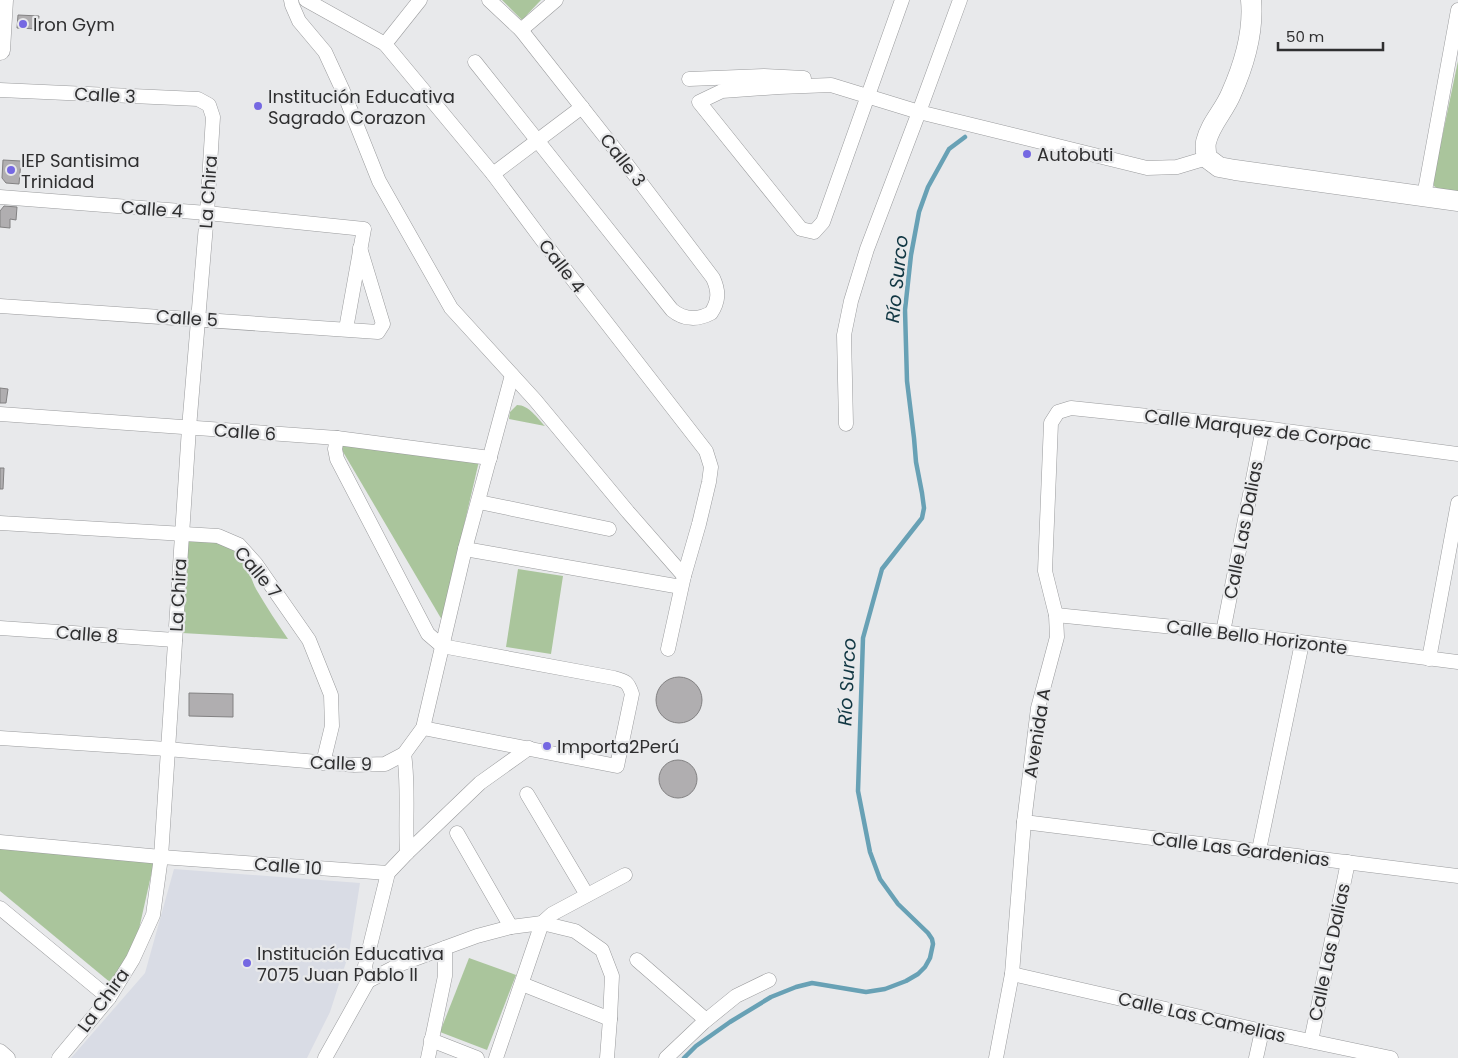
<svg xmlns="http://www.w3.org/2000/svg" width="1458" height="1058" font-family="Poppins,sans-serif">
<rect width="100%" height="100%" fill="#e8e9eb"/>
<path fill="#d9dce5" d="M174 869 360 883 349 953 330 1012 307 1058H71L145 973Z"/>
<g fill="#aac59c">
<path d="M502 0H541L522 20Z"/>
<path d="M1458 61V192L1438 189 1434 186 1433 181Z"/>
<path d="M517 405C529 405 537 418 545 426L509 419 510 412Z"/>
<path d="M339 445 479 461 442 620Z"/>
<path d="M188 536C202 538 218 539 230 547 245 556 249 574 256 589 266 606 277 623 288 639L182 633Z"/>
<path d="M518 569 563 576 551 654 506 647Z"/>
<path d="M0 848 154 862 137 938 111 983 0 891Z"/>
<path d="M469 958 516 975 487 1050 440 1032Z"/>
</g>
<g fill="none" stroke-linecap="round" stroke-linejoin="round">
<path stroke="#68a1b5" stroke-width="4.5" d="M684 1058 696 1046 730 1022 771 997 796 987 812 983 866 992 885 989 906 981 918 974 925 967 930 958 933 944 932 939 928 933 898 904 880 879 870 852 858 791 863 638 882 569 922 518 924 508 922 493 916 462 914 438 907 381 905 310 911 255 919 212 928 187 949 149 965 137"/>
</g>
<g fill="#b0aeb0" stroke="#828182">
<path d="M18 15 39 16 38 29 17 28Z"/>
<path d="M3 160 21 161 19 184 6 183 2 178Z"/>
<path d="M4 206 17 207 16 220 10 219V228L0 227V211Z"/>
<path d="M0 388 8 389 6 403H0Z"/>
<path d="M0 468H4L3 489H0Z"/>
<circle cx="679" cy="700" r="23"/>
<path d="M189 693 233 694V717L189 716Z"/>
<circle cx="678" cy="779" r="19"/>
</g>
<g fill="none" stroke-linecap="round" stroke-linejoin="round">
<defs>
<g id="street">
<path d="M291 0 292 5 299 21 325 52 343 91 379 181 451 308 535 400 628 512 684 576"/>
<path d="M306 0 385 44 493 174 543 241 706 451 711 467 709 482 699 524 684 576 668 649"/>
<path d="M902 0 823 222 814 232 801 229 699 102 722 91 779 87 831 85 919 112 1147 168 1177 167 1207 158"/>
<path d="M521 30 556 0"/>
<path d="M385 44 420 0"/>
<path d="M475 62 672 310C684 320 698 320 711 313 719 301 719 291 713 278L625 162 521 30 489 0"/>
<path d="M689 79 764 76 804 78"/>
<path d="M0 90 198 99 209 105 213 117 207 213 189 428 161 857 153 915 133 959 109 998 59 1058"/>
<path d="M493 174 582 107"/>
<path d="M1424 196 1458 10"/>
<path d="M0 197 207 213 364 229 346 329"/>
<path d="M0 306 378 332 383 324 360 248"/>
<path d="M0 414 337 438 490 458"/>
<path d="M846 424 844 335 851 301 867 249 919 112 960 0"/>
<path d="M337 438 335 449 337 459 428 634 442 646 614 678C626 681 628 682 632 694L617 766 423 728"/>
<path d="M479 502 609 529"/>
<path d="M0 523 218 536 239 545 256 564 309 640 331 695 332 726 323 763"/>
<path d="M465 549 681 587"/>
<path d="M1056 615 1223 632 1458 662"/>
<path d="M0 628 175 640"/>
<path d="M1223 632 1263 428"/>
<path d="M1429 659 1458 503"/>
<path d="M0 738 167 749 353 765 385 764 404 754 423 728 465 549 512 375"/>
<path d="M404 754C409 786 405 820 407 853"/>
<path d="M527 794 587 895"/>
<path d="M1024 822 1458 876"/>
<path d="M457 833 511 927"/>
<path d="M0 842 161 857 388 873"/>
<path d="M1259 850 1302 643"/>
<path d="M0 908 109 998"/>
<path d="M637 960 706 1020"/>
<path d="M1012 974 1262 1031 1391 1058"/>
<path d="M368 981 401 964 477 936 511 927 542 923 575 931 602 950 612 976 610 1019 607 1058"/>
<path d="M522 984 610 1019"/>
<path d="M431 1040 477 1058"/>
<path d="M1311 1041 1348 862"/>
<path d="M0 1051 8 1058"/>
<path d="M325 1058 368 981 365 966 388 873 407 853 480 783 529 748"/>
<path d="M428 1058 445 976V948"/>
<path d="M496 1058 542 923 552 914 625 875"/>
<path d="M666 1058 704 1022 736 996 769 980"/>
<path d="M996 1058 1012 974 1024 822 1038 708 1057 637 1056 615 1045 571 1051 423 1058 412 1071 408 1263 428 1458 454"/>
<path d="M1256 1058 1262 1031"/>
</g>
<g id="secondary">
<path d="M1251 0C1254 32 1244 65 1231 94 1224 111 1210 124 1206 142 1205 147 1206 153 1207 158L1219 167 1235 170 1458 201"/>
<path d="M0 50 3 0"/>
</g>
</defs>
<use href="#street" stroke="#9a9b9d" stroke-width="15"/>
<use href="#secondary" stroke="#9a9b9d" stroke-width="21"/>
<use href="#street" stroke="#fff" stroke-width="14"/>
<use href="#secondary" stroke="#fff" stroke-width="20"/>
</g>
<g fill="#7568e2" stroke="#e8e9eb" stroke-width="2">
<circle cx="23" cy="24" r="5"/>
<circle cx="258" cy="106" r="5"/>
<circle cx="1027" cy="154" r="5"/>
<circle cx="11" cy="170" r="5"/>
<circle cx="547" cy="746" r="5"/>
<circle cx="247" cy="963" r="5"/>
</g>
<g text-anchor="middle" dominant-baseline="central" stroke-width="4.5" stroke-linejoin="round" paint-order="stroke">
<g font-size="18" fill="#2f2f30" stroke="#e8e9eb" text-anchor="start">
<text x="33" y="24">Iron Gym</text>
<text x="268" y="96">Institución Educativa<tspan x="268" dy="21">Sagrado Corazon</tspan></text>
<text x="1037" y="154">Autobuti</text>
<text x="21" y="160">IEP Santisima<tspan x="21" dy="21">Trinidad</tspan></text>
<text x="557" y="746">Importa2Perú</text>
<text x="257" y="953">Institución Educativa<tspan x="257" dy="21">7075 Juan Pablo II</tspan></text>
</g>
<g font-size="18" fill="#2f2f30" stroke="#e8e9eb">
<text transform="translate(105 95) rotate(3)">Calle 3</text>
<text transform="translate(623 160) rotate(52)">Calle 3</text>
<text transform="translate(208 192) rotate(-86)">La Chira</text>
<text transform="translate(152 209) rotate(4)">Calle 4</text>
<text transform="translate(562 266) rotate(52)">Calle 4</text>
<text transform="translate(187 318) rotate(4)">Calle 5</text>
<text transform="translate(1258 429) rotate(7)">Calle Marquez de Corpac</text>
<text transform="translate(245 432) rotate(4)">Calle 6</text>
<text transform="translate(1243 530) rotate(-79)">Calle Las Dalias</text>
<text transform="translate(258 572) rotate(50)">Calle 7</text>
<text transform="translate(178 595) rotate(-87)">La Chira</text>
<text transform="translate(87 634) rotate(4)">Calle 8</text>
<text transform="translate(1257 637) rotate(7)">Calle Bello Horizonte</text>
<text transform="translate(1037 733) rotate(-81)">Avenida A</text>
<text transform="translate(341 763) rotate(2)">Calle 9</text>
<text transform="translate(1241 849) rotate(7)">Calle Las Gardenias</text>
<text transform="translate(288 866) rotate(4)">Calle 10</text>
<text transform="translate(1329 952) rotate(-78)">Calle Las Dalias</text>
<text transform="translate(103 1000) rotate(-54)">La Chira</text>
<text transform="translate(1202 1017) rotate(13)">Calle Las Camelias</text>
</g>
<g font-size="19" font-style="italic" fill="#113743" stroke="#e8e9eb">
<text transform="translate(897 279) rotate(-84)">Río Surco</text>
<text transform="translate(847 682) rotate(-87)">Río Surco</text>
</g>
</g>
<path d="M1278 42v8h105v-8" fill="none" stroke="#2f2f30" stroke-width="2.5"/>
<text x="1286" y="42" font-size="15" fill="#2f2f30" stroke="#e8e9eb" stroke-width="4" paint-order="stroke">50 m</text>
</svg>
